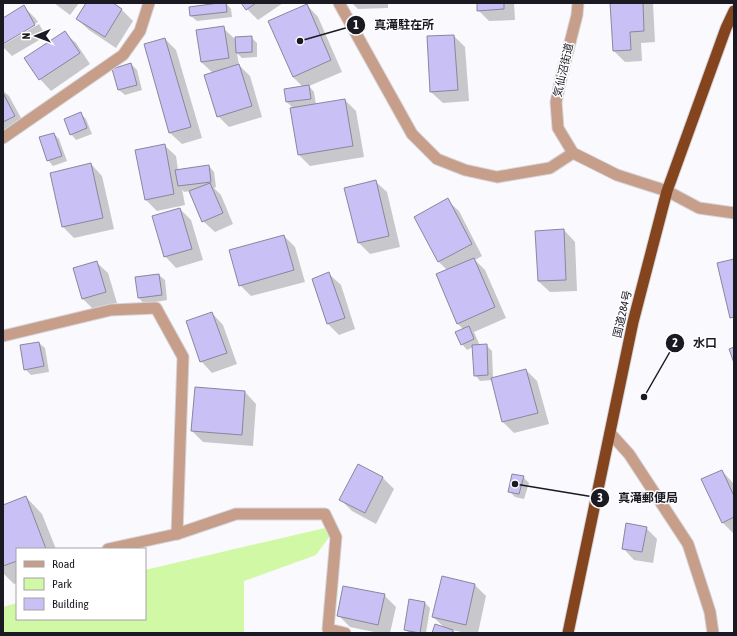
<svg xmlns="http://www.w3.org/2000/svg" width="737" height="636" font-family="'Asap Condensed','Noto Sans JP',sans-serif">
<rect width="100%" height="100%" fill="#faf9fe"/>
<path fill="#d1f8a5" d="M338 525 316 555 244 581V633H3V607L17 603V619H145V570Z"/>
<g fill="#0003">
<path d="M54 3H79L70 15Z"/>
<path d="M88 3H111L122 10 133 21 116 48 89 30 77 19Z"/>
<path d="M226 3 231 9 232 17 197 21 191 16Z"/>
<path d="M243 3H283L258 20 247 9Z"/>
<path d="M352 3H388V8L358 9Z"/>
<path d="M478 3H514L515 20 489 21 478 10Z"/>
<path d="M611 3H653L655 42 641 43 642 61 625 62 614 51Z"/>
<path d="M307 5 318 17 342 72 309 86 314 92 316 105 345 100 356 111 364 157 310 166 299 155 294 109 287 102 303 87 293 77Z"/>
<path d="M24 7 35 18 38 22 3 43V19Z"/>
<path d="M39 24 46 36 12 56 3 47V45Z"/>
<path d="M223 28 236 40 251 37 257 43V57L242 58 237 53 239 65 250 76 262 117 229 127 218 116 213 73 201 62Z"/>
<path d="M64 32 76 43 90 64 51 91 40 79 25 58Z"/>
<path d="M454 36 465 47 469 101 443 103 431 92Z"/>
<path d="M165 39 176 50 202 138 182 144 170 133 145 45Z"/>
<path d="M131 64 137 70 142 90 125 95 119 90Z"/>
<path d="M3 91 9 96 26 127 3 140Z"/>
<path d="M81 114 86 119 92 134 76 140 71 134Z"/>
<path d="M54 134 59 139 67 161 53 166 48 160Z"/>
<path d="M164 145 176 156 178 170 209 166 214 172 216 187 214 188 221 195 233 224 215 232 203 221 190 191 184 192 182 189 185 205 157 211 146 200 136 151Z"/>
<path d="M91 164 102 176 114 229 74 238 63 227 51 174Z"/>
<path d="M375 181 387 192 400 247 370 254 359 243 346 188Z"/>
<path d="M447 200 459 211 482 256 475 260 485 270 506 318 474 332 480 346 486 345 492 351 493 378 526 370 537 381 549 424 514 433 503 422 492 380 480 381 475 375 473 347 467 350 462 344 464 330 457 323 447 270 439 262 415 217Z"/>
<path d="M180 209 191 220 203 260 176 268 165 256Z"/>
<path d="M564 230 575 242 577 291 550 292 538 281Z"/>
<path d="M284 236 295 247 305 282 251 296 240 285Z"/>
<path d="M96 262 108 273 117 303 94 310 83 299 74 269Z"/>
<path d="M329 274 341 285 355 329 339 335 327 323Z"/>
<path d="M159 275 165 280 167 300 144 304 139 298 136 278Z"/>
<path d="M212 313 223 325 237 364 212 373 201 361Z"/>
<path d="M39 343 45 348 49 372 31 375 25 369Z"/>
<path d="M245 392 256 404 253 446 203 442 192 431Z"/>
<path d="M358 465 383 478 394 489 376 524 352 511 341 500Z"/>
<path d="M722 471 734 484V534L722 522Z"/>
<path d="M523 477 529 483 524 499 515 497 509 491Z"/>
<path d="M26 497 42 514 56 549H17V583L14 584 3 573V506Z"/>
<path d="M646 528 657 539 653 563 634 560 623 548Z"/>
<path d="M475 585 486 596 478 633H466L452 630 456 633H433L445 628 433 617Z"/>
<path d="M384 595 396 607 390 633H379L350 627 338 615Z"/>
<path d="M424 602 430 608 426 633H409L406 630Z"/>
</g>
<g fill="#c9c0f5" stroke="#8a869d">
<path d="M86 3H113L122 9 105 37 76 19Z"/>
<path d="M219 3H226L227 12 190 16 189 7Z"/>
<path d="M241 3H256L246 10Z"/>
<path d="M477 3H504V9L477 11Z"/>
<path d="M610 3H643L644 31 630 32 631 50 613 51Z"/>
<path d="M307 4 331 60 293 77 268 21Z"/>
<path d="M24 5 35 25 3 44V18Z"/>
<path d="M224 26 229 58 201 62 196 30Z"/>
<path d="M65 31 80 53 39 80 24 58Z"/>
<path d="M454 35 458 90 430 92 427 36Z"/>
<path d="M252 36V52L236 53 235 37Z"/>
<path d="M165 38 191 127 169 133 144 44Z"/>
<path d="M131 63 137 85 118 90 112 69Z"/>
<path d="M239 64 252 106 217 117 204 75Z"/>
<path d="M309 85 311 99 286 102 284 89Z"/>
<path d="M3 93 15 116 3 122Z"/>
<path d="M345 99 353 146 298 155 290 108Z"/>
<path d="M81 112 87 128 70 135 64 119Z"/>
<path d="M54 133 62 156 47 161 39 137Z"/>
<path d="M165 144 174 194 145 200 135 150Z"/>
<path d="M91 163 103 218 62 227 50 173Z"/>
<path d="M209 165 211 182 178 186 175 170Z"/>
<path d="M376 180 389 236 358 243 344 188Z"/>
<path d="M210 183 223 213 202 222 189 191Z"/>
<path d="M448 198 472 244 438 262 414 217Z"/>
<path d="M180 208 192 249 164 257 152 216Z"/>
<path d="M564 229 566 280 538 281 535 231Z"/>
<path d="M284 235 294 270 239 286 229 250Z"/>
<path d="M474 258 495 307 457 324 436 274Z"/>
<path d="M734 259V317L730 318 717 263Z"/>
<path d="M97 261 106 292 82 299 73 268Z"/>
<path d="M329 272 345 318 327 324 312 279Z"/>
<path d="M159 274 162 295 138 298 135 277Z"/>
<path d="M212 312 227 353 200 362 186 321Z"/>
<path d="M469 326 474 339 461 345 455 332Z"/>
<path d="M39 342 44 366 24 370 20 345Z"/>
<path d="M487 344 488 375 474 376 472 345Z"/>
<path d="M734 347V363L729 349Z"/>
<path d="M526 369 538 413 502 422 491 378Z"/>
<path d="M195 387 245 391 242 435 191 431Z"/>
<path d="M358 464 383 477 365 513 339 500Z"/>
<path d="M722 470 734 496V517L722 523 701 479Z"/>
<path d="M512 474 524 476 519 494 508 492Z"/>
<path d="M26 496 46 549H17V561L3 566V505Z"/>
<path d="M626 523 647 527 642 552 622 549Z"/>
<path d="M442 576 475 584 466 625 432 617Z"/>
<path d="M343 586 385 594 378 625 337 616Z"/>
<path d="M409 599 425 602 420 633 404 630Z"/>
<path d="M435 624 453 630V633H432Z"/>
</g>
<g fill="none" stroke-linecap="round" stroke-linejoin="round">
<defs>
<g id="minor">
<path d="M339 3 412 134 437 159 465 170 497 177 550 168 573 153"/>
<path d="M3 138 123 55 140 31 149 3"/>
<path d="M667 191 699 208 734 213"/>
<path d="M3 336 111 310 156 308 183 357 177 534 236 514H325L336 537 328 629 345 633"/>
<path d="M610 433 629 454 688 544 710 612 713 633"/>
<path d="M108 549 177 534"/>
</g>
<path id="tertiary" d="M578 3 577 15 562 74 556 102 558 128 573 153 617 175 667 191"/>
<path id="trunk" d="M568 633 633 322 667 191 726 28 734 11"/>
</defs>
<use href="#minor" stroke="#d6d5db" stroke-width="13"/>
<use href="#tertiary" stroke="#d6d5db" stroke-width="13"/>
<use href="#trunk" stroke="#d6d5db" stroke-width="13"/>
<use href="#minor" stroke="#c69e89" stroke-width="11"/>
<use href="#tertiary" stroke="#c69e89" stroke-width="11"/>
<use href="#trunk" stroke="#84441e" stroke-width="11"/>
</g>
<g text-anchor="middle" dominant-baseline="central" stroke-width="3" stroke-linejoin="round" paint-order="stroke">
<g font-size="11" fill="#1b1a23" stroke="#fff">
<text transform="translate(563 70) rotate(-77)">気仙沼街道</text>
<text transform="translate(622 314) rotate(-77)">国道284号</text>
</g>
</g>
<path fill="none" stroke="#1b1a23" stroke-width="1.5" d="M300 41L356 25M644 397L675 343M515 484L600 498"/>
<g fill="#1b1a23" stroke="#fff" stroke-width="1.5">
<circle cx="300" cy="41" r="4"/>
<circle cx="644" cy="397" r="4"/>
<circle cx="515" cy="484" r="4"/>
<circle cx="356" cy="25" r="10"/>
<circle cx="675" cy="343" r="10"/>
<circle cx="600" cy="498" r="10"/>
</g>
<g font-size="12" text-anchor="middle" font-weight="bold" fill="#fff">
<text x="356" y="29">1</text>
<text x="675" y="347">2</text>
<text x="600" y="502">3</text>
</g>
<g font-size="12" text-anchor="middle" font-weight="bold" fill="#1b1a23" stroke="#fff" stroke-width="3" stroke-linejoin="round" paint-order="stroke">
<text x="404" y="29">真滝駐在所</text>
<text x="705" y="347">水口</text>
<text x="648" y="502">真滝郵便局</text>
</g>
<rect width="737" height="636" fill="none" stroke="#1b1a23" stroke-width="8"/>
<rect x="16" y="548" width="130" height="72" fill="#ffffff" stroke="#a4a3a7"/>
<rect x="24" y="561" width="20" height="6" fill="#c69e89" stroke="#a4a3a7"/>
<text x="52" y="568" font-size="12" fill="#1b1a23">Road</text>
<rect x="24" y="578" width="20" height="12" fill="#d1f8a5" stroke="#a4a3a7"/>
<text x="52" y="588" font-size="12" fill="#1b1a23">Park</text>
<rect x="24" y="598" width="20" height="12" fill="#c9c0f5" stroke="#a4a3a7"/>
<text x="52" y="608" font-size="12" fill="#1b1a23">Building</text>
<g transform="translate(36 36) rotate(269)" stroke="#ffffff" stroke-width="3" paint-order="stroke">
<path d="M0-3L7 15L0 10L-7 15Z" fill="#1b1a23"/>
<text y="-6" font-size="11" font-weight="bold" text-anchor="middle" fill="#1b1a23">N</text>
</g>
</svg>
